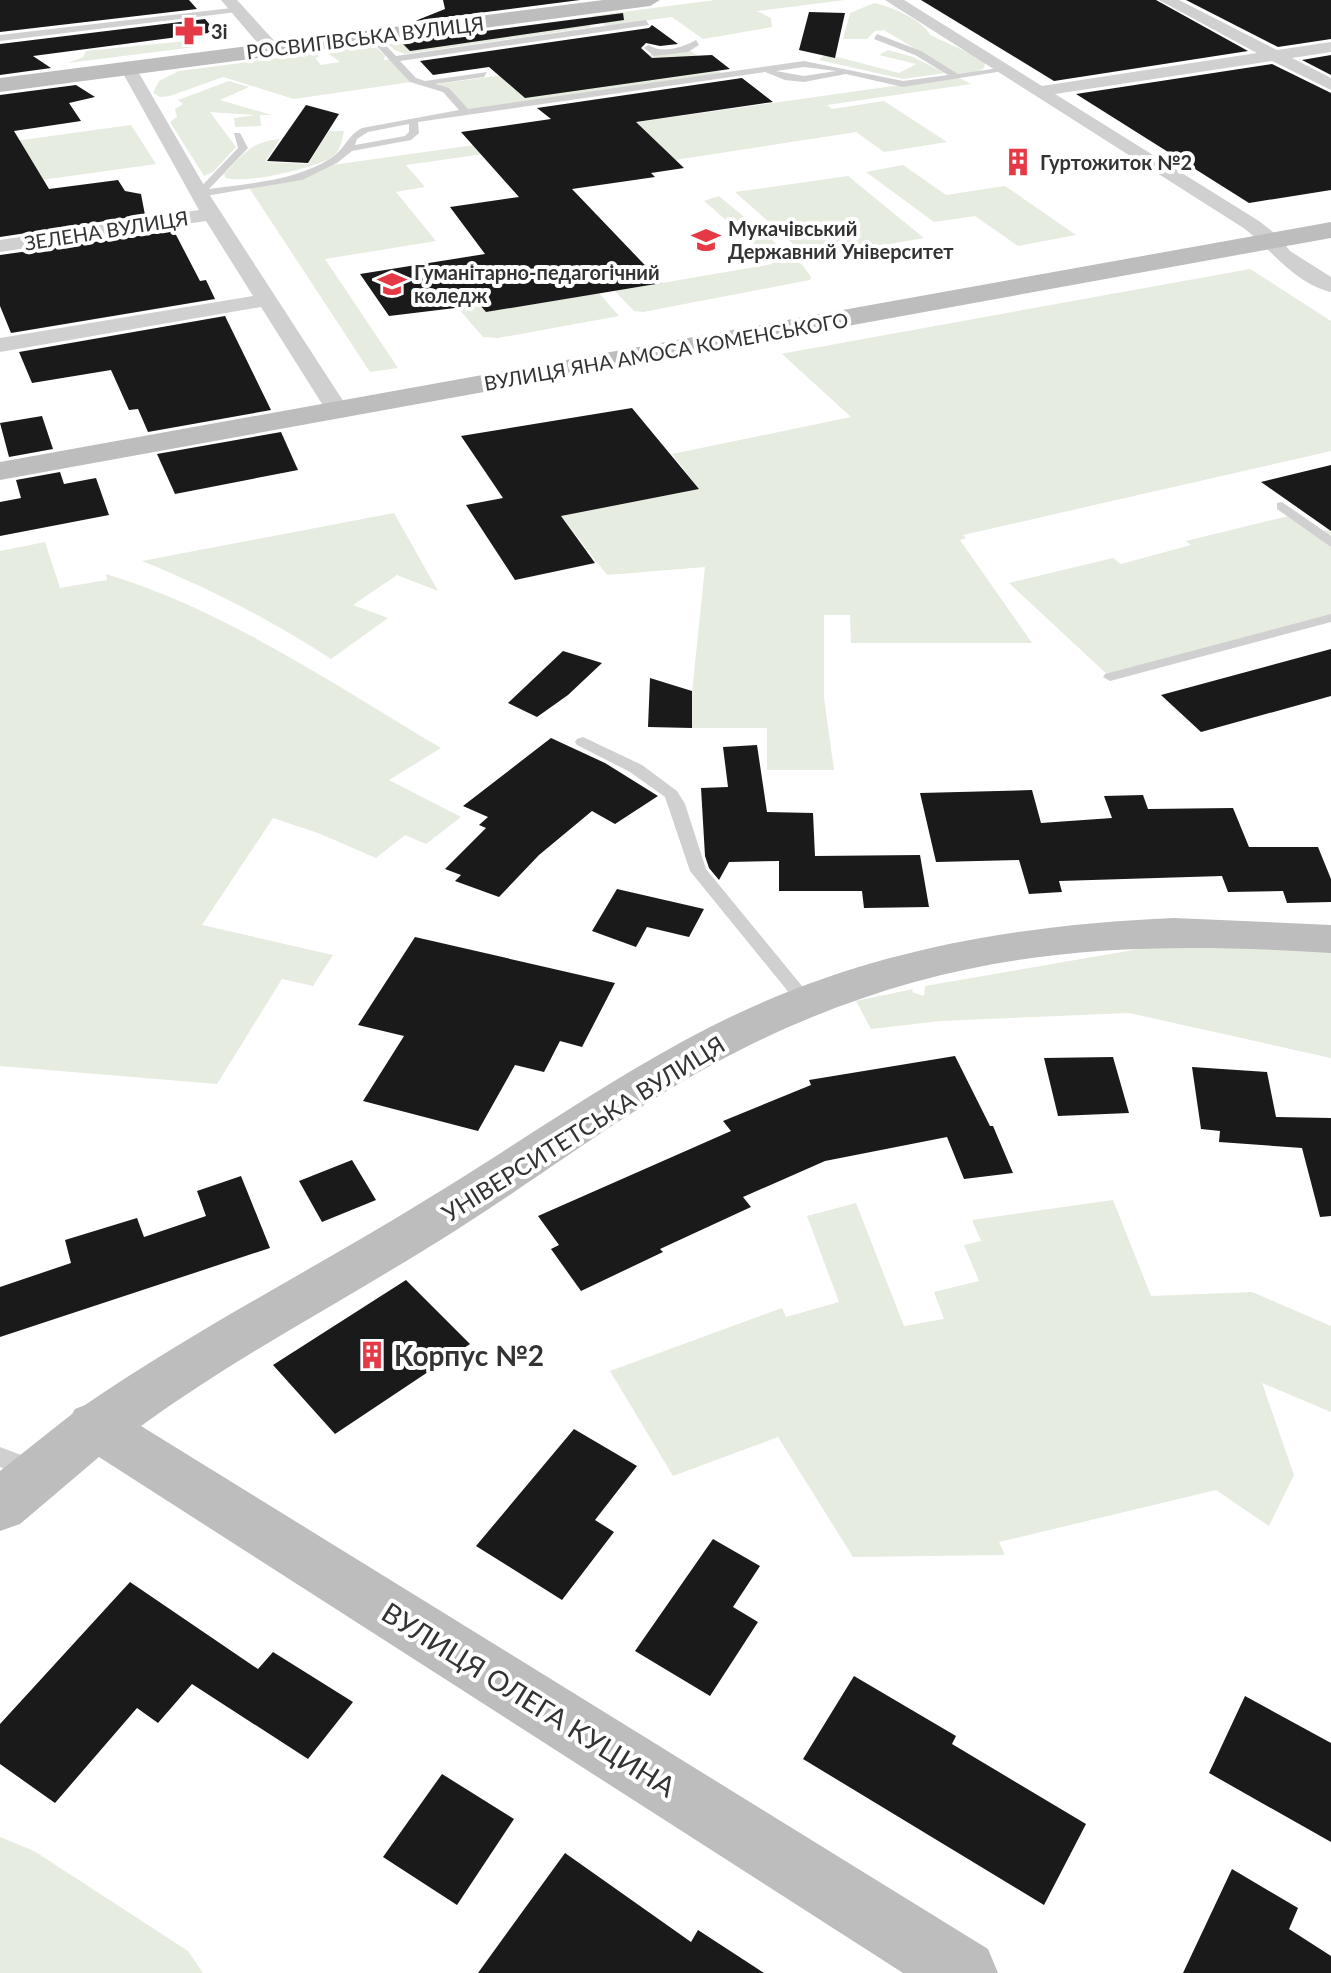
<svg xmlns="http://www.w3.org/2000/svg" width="1331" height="1973" font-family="Lato,sans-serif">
<rect width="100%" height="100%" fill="#fff"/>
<g fill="#e6ecdf">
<path d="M715 0H845L757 11 771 18 772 27 703 39 672 17 606 26 592 16Z"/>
<path d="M874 3C890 6 923 20 930 35L980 58 985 63 984 68 977 72 959 75 884 30 875 31 867 39H843L850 13Z"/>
<path d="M582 18 592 27 405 54 395 50 388 44Z"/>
<path d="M186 41 195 47 68 63 83 57 86 51Z"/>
<path d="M374 45 385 56 384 60 394 59 418 81 294 99 223 77 170 96 160 97 153 93 159 81 179 71 316 53 319 57 315 58 321 65 340 62 326 52Z"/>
<path d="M688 49 724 75 466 112 446 90 431 85Z"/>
<path d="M888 50 913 57 945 73 903 79 819 60 826 54 899 73 916 64 879 55Z"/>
<path d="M957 77 971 84 827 105 832 109 884 101 947 142 884 152 856 132 656 163 623 134 406 165 425 187 396 192 436 241 325 259 398 368 370 372 248 186 298 178 325 166Z"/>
<path d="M229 81 249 87 220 100 272 115H260L261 126 235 127 234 118 255 115 210 112 236 147 213 172 204 176 170 122 177 117 175 109 183 104 178 100Z"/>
<path d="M131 125 156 164 27 182 0 143Z"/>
<path d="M329 131H344C342 141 340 153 330 158 312 169 245 184 226 178L224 174C244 154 250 142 280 139L265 162 308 164Z"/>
<path d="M903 165 946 195 1005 186 1076 235 1018 246 975 216 934 222 866 172Z"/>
<path d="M848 176 924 238 809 258 735 192Z"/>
<path d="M719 196 803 266 811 277 810 280 643 312 634 311 615 291 772 264V260L704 201Z"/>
<path d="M1250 269 1331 321V451L963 535 966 538 960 540 1032 643H851L850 615H824V698L834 770H767V728H692V693L705 567 607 575 561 516 699 489 672 454 851 417 782 354 786 353Z"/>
<path d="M599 293 619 316 498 338 483 337 458 308 480 305 486 312Z"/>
<path d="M394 513 438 591 397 575 353 605 388 618 331 659C271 620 209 588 142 561Z"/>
<path d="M1293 515 1317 533 1331 529V618L1110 677 1009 583 1113 558 1121 564 1191 545 1186 541Z"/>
<path d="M45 542 60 588 107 580 106 574C226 610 334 685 441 748L389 780 461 817 426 844 405 835 376 858 318 833 273 818 202 925 333 955 313 986 282 979 217 1084 0 1066V551Z"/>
<path d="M1197 939 1331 950V1058L1129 1013 940 1021 871 1029 856 1001 913 989 912 992 924 996 925 986Z"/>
<path d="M1113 1200 1151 1296 1252 1292 1331 1326V1412L1262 1383 1294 1475 1269 1526 1216 1490 999 1542 1005 1555 853 1557 778 1437 673 1476 610 1371 782 1308 786 1317 839 1302 807 1216 856 1203 904 1326 944 1319 934 1292 979 1281 964 1245 981 1241 972 1220Z"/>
<path d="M0 1837 34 1851 188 1951 203 1973H0Z"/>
</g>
<g fill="#1a1a1a">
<path d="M0 0H189L197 9 0 32Z"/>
<path d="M443 0H580L415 21 445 9Z"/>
<path d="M921 0H1156L1248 51 1054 81Z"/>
<path d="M1186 0H1331V39L1278 47Z"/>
<path d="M809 12 845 13 835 58 799 50Z"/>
<path d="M623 13 624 20 410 51 401 42Z"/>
<path d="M205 19 216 32 33 56 51 68 0 75V44Z"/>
<path d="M652 25 678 44 660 46 646 43 641 48 652 58 712 55 730 69 525 98 489 67 433 75 420 61 649 28Z"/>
<path d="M1331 55V75L1302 60Z"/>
<path d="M1272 64 1331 93V190L1249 203 1076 94Z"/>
<path d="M742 78 773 102 636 122 684 168 651 173 655 177 572 189 662 283 486 312 480 305 389 316 360 274 485 254 450 207 519 197 461 132 551 119 537 108Z"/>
<path d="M76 85 95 97 69 103 81 121 14 131 49 189 118 180 125 191 141 194 145 215 0 237V95Z"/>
<path d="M306 105 339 114 308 163 267 161Z"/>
<path d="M174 231 200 281 206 280 215 299 11 333 0 306V255Z"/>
<path d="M225 316 271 410 148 432 138 409 129 410 111 370 32 383 19 352Z"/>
<path d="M632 408 699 489 561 516 595 563 515 580 466 505 503 498 461 436Z"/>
<path d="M42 416 53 449 9 457 0 423Z"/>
<path d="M281 432 298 470 175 494 157 454Z"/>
<path d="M1331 465V531L1261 482Z"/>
<path d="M60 472 64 484 96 478 109 515 0 536V502L21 498 16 480Z"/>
<path d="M1331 649V696L1201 732 1161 695Z"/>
<path d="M563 651 602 663 568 695 537 717 508 703Z"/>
<path d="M650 678 692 691V728L648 727Z"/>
<path d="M551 738 605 763 658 796 615 824 592 811 539 855 499 897 455 881 461 875 445 869 486 828 479 825 488 817 463 806Z"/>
<path d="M757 745 767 812 813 813 815 856 920 855 929 907 864 908 862 891H779V861L729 862 719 880 709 868 705 856 701 788 728 787 723 747Z"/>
<path d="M1032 790 1041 823 1112 818 1104 796 1143 795 1148 809 1233 808 1249 847H1318L1331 879V902L1287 903 1283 891 1228 892 1222 876 1059 881 1062 892 1029 894 1019 860 936 862 920 793Z"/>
<path d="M617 889 704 909 689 937 647 927 636 947 592 931Z"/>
<path d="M415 937 615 983 582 1047 560 1041 544 1072 515 1065 478 1131 363 1101 404 1036 358 1025Z"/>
<path d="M955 1056 990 1126H993L1013 1173 964 1179 947 1137 825 1161 743 1197 751 1207 660 1249 663 1252 581 1291 551 1249 559 1245 538 1216 731 1131 723 1121 811 1085 809 1080Z"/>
<path d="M1113 1057 1129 1113 1058 1116 1044 1058Z"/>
<path d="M1192 1067 1267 1072 1276 1117 1331 1118V1216L1320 1217 1302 1148 1219 1142 1220 1131 1201 1129Z"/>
<path d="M352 1160 376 1200 322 1222 299 1181Z"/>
<path d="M241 1176 270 1248 0 1337V1287L71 1263 65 1240 137 1218 144 1237 206 1216 197 1191Z"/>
<path d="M406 1280 470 1344 335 1434 273 1365Z"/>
<path d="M574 1429 637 1466 595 1520 614 1532 562 1600 476 1546Z"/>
<path d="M713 1539 760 1566 733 1607 758 1622 710 1696 635 1651Z"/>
<path d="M130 1582 258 1669 273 1652 353 1702 308 1759 192 1684 158 1723 137 1708 55 1803 0 1764V1724Z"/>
<path d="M854 1676 956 1736 952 1744 1086 1824 1044 1905 803 1759Z"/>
<path d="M1245 1696 1331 1743V1842L1209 1773Z"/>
<path d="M442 1774 514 1819 457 1905 383 1857Z"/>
<path d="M565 1853 691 1942 698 1930 764 1973H478Z"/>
<path d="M1232 1869 1298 1908 1289 1929 1331 1956V1973H1183Z"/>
</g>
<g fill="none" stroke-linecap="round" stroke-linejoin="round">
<g fill="#d0d0d0" fill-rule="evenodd">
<path d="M240 7 237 12 0 41V35Z"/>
<path d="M646 20 649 25 400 61 416 78 425 81 487 72 484 77 435 84 449 88 468 109 804 61 903 81 948 75 915 55 874 39 877 34 921 51 958 74 1006 67 1010 70 903 87 846 74 804 82 785 80 765 72 418 122 419 133 411 140 352 151 337 163 302 180 199 197 194 194 238 148 234 133H240L248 148 209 189C250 183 296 181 331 158 345 149 347 136 362 128L459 110 443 92 410 82 369 38V34H375L396 56ZM804 67 836 71 804 76 776 71ZM409 124V132L405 136 355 145 357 139 368 132Z"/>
<path d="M696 40 699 45 688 52 654 56 644 48 648 45C663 54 681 48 696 40Z"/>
<path d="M1282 502 1331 536V547L1277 509V503Z"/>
<path d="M1331 614V622L1110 681 1103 677 1105 674Z"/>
<path d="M583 737 642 765 677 791 685 804 706 869 811 997 814 1001 811 1005H799L690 871 665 797 630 772 577 745 575 742 577 739Z"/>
<path d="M0 1447 42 1463 45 1470 42 1477 34 1480 0 1467Z"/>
</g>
<g fill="#d0d0d0" fill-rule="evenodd">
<path d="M221 0H237L278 45 280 49 278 53H266Z"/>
<path d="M885 0H904L1042 86 1257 53 1159 0H1179L1277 50 1331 42V52L1292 58 1331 78V90L1272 61 1055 94 1259 221 1278 236 1290 251 1331 277V292C1296 284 1271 250 1245 229Z"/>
<path d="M128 63 136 68 209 194 349 410 345 415H329L261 307 0 352V338L253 296 206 221 0 252V240L199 210 120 68Z"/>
</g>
<g fill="#bdbdbd" fill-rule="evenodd">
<path d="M603 0H660L650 6 0 92V78Z"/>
<path d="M1331 222V238L0 480V462Z"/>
<path d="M1174 918 1331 925V953C1114 939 944 949 746 1047 645 1097 555 1167 461 1227 355 1295 243 1352 141 1426L988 1949 998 1973H903L99 1457 20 1524 0 1531V1471L72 1414 75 1409 85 1405C194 1330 312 1270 424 1201 520 1143 610 1078 710 1027 857 952 1010 925 1174 918Z"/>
</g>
</g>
<defs>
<symbol id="pharmacy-bare" viewBox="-9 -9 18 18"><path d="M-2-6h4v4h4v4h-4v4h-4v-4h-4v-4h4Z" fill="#e63946" stroke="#fff" stroke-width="2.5" paint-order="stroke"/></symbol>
<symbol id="building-bare" viewBox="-9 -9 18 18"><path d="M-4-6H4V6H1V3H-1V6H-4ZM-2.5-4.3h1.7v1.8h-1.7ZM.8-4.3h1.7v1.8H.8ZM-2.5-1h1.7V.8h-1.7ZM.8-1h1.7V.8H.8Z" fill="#e63946" stroke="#fff" stroke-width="2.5" paint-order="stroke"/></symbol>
<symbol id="university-bare" viewBox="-9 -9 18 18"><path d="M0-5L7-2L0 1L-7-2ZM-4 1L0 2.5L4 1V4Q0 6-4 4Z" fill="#e63946" stroke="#fff" stroke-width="2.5" paint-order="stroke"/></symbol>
</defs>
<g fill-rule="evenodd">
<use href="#pharmacy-bare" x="169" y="11" width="40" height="40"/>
<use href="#building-bare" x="998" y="142" width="40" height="40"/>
<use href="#university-bare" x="686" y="220" width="40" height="40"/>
<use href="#university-bare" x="372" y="264" width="40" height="40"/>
<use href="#building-bare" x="352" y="1335" width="40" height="40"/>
</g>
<g text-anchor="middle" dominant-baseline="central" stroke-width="8" stroke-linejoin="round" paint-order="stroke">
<g font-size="20" font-weight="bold" fill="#333" stroke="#fff" text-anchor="start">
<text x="211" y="31">3і</text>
<text x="1040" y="162">Гуртожиток №2</text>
<text x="728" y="228">Мукачівський<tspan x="728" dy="23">Державний Університет</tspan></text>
<text x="414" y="272">Гуманітарно-педагогічний<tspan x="414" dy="23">коледж</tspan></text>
</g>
<g font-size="20" fill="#333" stroke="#fff">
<text transform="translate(365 37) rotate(-7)">РОСВИГІВСЬКА ВУЛИЦЯ</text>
<text transform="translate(106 230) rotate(-9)">ЗЕЛЕНА ВУЛИЦЯ</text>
<text transform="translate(666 351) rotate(-10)">ВУЛИЦЯ ЯНА АМОСА КОМЕНСЬКОГО</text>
</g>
<g font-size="24" fill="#333" stroke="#fff">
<text transform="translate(583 1128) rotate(-32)">УНІВЕРСИТЕТСЬКА ВУЛИЦЯ</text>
</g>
<g font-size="28" font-weight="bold" fill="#333" stroke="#fff" text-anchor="start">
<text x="394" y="1355">Корпус №2</text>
</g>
<g font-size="28" fill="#333" stroke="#fff">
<text transform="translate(529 1699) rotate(32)">ВУЛИЦЯ ОЛЕГА КУЦИНА</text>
</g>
</g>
</svg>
